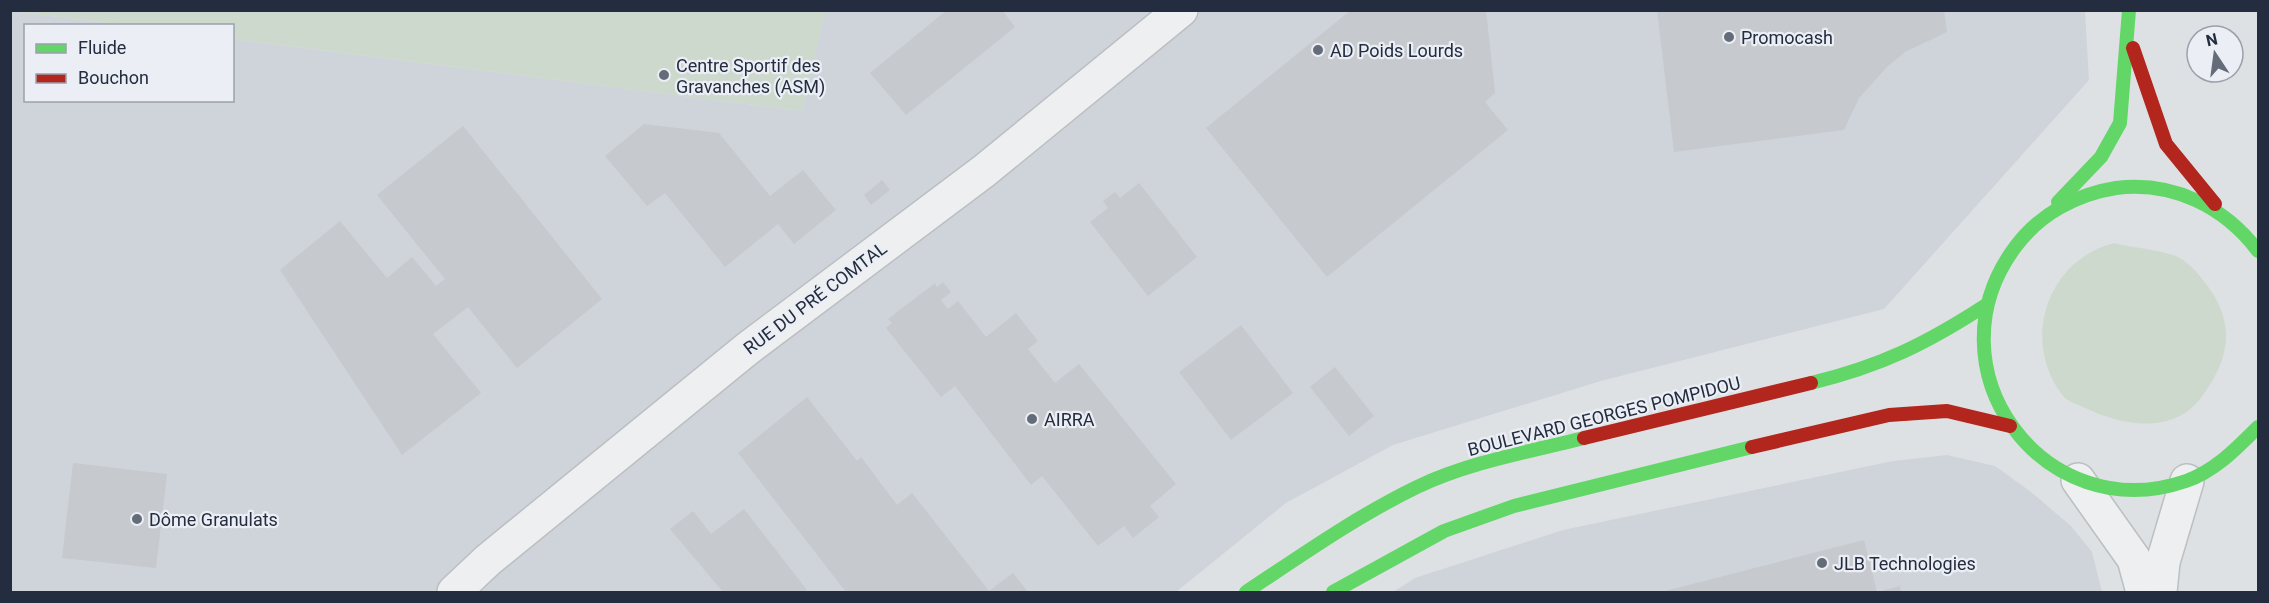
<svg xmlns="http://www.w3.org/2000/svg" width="2269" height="603" font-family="Roboto,sans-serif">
<rect width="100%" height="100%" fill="#dee1e4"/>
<g fill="#cfd4db">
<path d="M825 10 2085 11 2089 80 1884 309 1601 381 1393 445 1286 503 1176 592H11L10 11 124 25 26 26V100H232L233 39 802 111Z"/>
<path d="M1947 455 1995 466 2031 492 2071 526 2092 552 2102 592H1393L1415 578 1563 530 1893 461Z"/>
</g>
<g fill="#ced9ce">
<path d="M11 11V10L825 11 802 111 233 39 232 26 124 25Z"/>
<path d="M2114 243C2134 248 2156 249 2176 256 2187 261 2196 271 2203 280 2237 321 2231 359 2200 399 2171 436 2119 425 2083 407 2077 404 2067 401 2063 396 2020 341 2047 260 2114 243Z"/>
</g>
<g fill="#c6c9cd">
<path d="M947 10H1002L1015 27 906 115 870 73Z"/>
<path d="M1351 10H1486L1495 93 1485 102 1508 130 1327 277 1206 128Z"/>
<path d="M1657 10H1944L1947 32 1905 52 1887 67 1859 98 1844 130 1674 152Z"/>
<path d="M644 124 719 133 770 196 803 170 836 210 794 244 778 224 725 267 665 193 647 206 605 156Z"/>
<path d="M463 126 602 299 517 368 468 307 433 334 481 393 402 455 280 270 340 221 387 278 412 257 436 286 445 279 377 195Z"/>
<path d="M882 180 890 190 871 205 864 195Z"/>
<path d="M1139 183 1197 257 1148 296 1090 222 1108 208 1103 201 1115 192 1120 198Z"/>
<path d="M943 282 951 292 941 300 948 309 958 301 986 337 1016 313 1038 341 1028 349 1055 383 1079 364 1176 484 1150 506 1159 517 1133 538 1124 526 1098 546 1042 476 1031 485 955 386 941 397 886 328 892 323 888 319 935 283 937 287Z"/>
<path d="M1241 325 1293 393 1231 440 1179 372Z"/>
<path d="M1335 367 1374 416 1349 436 1310 387Z"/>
<path d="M807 397 857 461 861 457 897 505 912 493 989 591 1013 573 1028 592H846L738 453Z"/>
<path d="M73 463 167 474 156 568 62 558Z"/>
<path d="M744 509 807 590 803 592H723L670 529 693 511 711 534Z"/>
<path d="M1864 540 1877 592H1661Z"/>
<path d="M1900 586 1901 592H1878Z"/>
</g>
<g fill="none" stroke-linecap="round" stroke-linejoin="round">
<defs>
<g id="street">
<path d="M2078 480 2134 559 2143 592"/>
<path d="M454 592 488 560 747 349 984 171 1181 10"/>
<path d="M2160 592 2163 562 2187 481"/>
</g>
</defs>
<use href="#street" stroke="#bcbfc2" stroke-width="36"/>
<use href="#street" stroke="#edeff1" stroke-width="33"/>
<g stroke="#63d668" stroke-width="14">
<path d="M2058 202 2101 157 2120 123 2129 10"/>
<path d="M2258 251C2224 206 2172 181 2116 188 2077 194 2040 214 2016 246 1924 368 2044 530 2186 481 2215 471 2237 448 2258 427"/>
<path d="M1811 383C1881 366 1926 344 1986 305"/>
<path d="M1246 592C1302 555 1357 516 1417 487 1469 462 1529 452 1584 438"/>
<path d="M1333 592 1444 531 1514 506 1752 447"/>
</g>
<g stroke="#b3261e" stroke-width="14">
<path d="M2133 48 2166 144 2215 204"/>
<path d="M1584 438 1811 383"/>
<path d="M1752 447 1889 415 1947 411 2010 426"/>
</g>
</g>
<g fill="#656c79" stroke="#ebeff5" stroke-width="2">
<circle cx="1729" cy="37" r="6"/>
<circle cx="1318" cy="50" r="6"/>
<circle cx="664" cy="75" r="6"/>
<circle cx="1032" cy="419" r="6"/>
<circle cx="137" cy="519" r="6"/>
<circle cx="1822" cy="563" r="6"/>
</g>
<g text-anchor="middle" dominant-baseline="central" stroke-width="4.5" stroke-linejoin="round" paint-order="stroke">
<g font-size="18" fill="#242d3f" stroke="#ebeff5" text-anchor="start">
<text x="1741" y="37">Promocash</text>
<text x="1330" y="50">AD Poids Lourds</text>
<text x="676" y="65">Centre Sportif des<tspan x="676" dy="21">Gravanches (ASM)</tspan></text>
<text x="1044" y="419">AIRRA</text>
<text x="149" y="519">Dôme Granulats</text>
<text x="1834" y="563">JLB Technologies</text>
</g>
<g font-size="18" fill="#242d3f" stroke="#ebeff5">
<text transform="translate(815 298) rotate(-37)">RUE DU PRÉ COMTAL</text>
<text transform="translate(1604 416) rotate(-14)">BOULEVARD GEORGES POMPIDOU</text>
</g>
</g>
<rect width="2269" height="603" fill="none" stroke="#242d3f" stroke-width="24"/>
<rect x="24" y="24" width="210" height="78" fill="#ebeff5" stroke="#9ba1ac" stroke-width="1.5"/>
<rect x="36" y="44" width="30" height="9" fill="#63d668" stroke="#9ba1ac" stroke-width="1.5"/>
<text x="78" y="54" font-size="18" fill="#242d3f">Fluide</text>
<rect x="36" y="74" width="30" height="9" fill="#b3261e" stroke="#9ba1ac" stroke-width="1.5"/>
<text x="78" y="84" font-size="18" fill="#242d3f">Bouchon</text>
<g transform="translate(2215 54) rotate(347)"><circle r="28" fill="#ebeff5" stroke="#9ba1ac" stroke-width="1.5"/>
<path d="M0-4.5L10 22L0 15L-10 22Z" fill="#656c79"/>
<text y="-9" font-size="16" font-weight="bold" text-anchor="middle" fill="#242d3f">N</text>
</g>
</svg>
